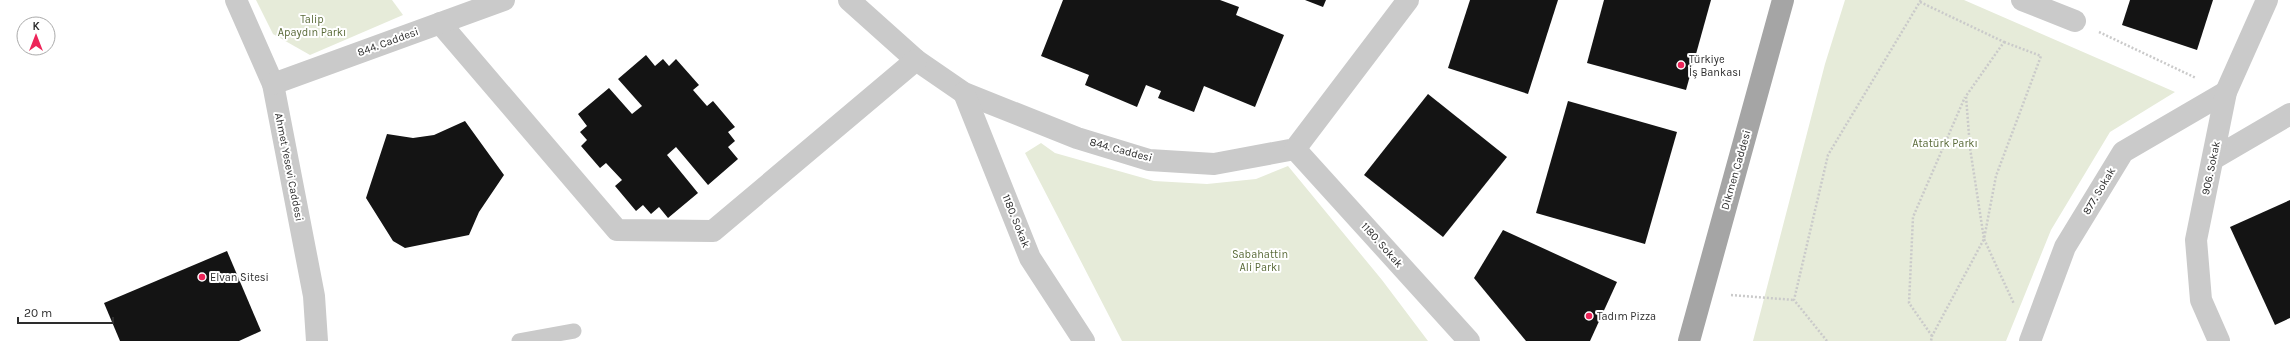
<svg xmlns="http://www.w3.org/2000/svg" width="2290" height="341" font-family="Karla,sans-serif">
<rect width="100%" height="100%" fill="#fff"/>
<g fill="#e6ebd9">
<path d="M256 0H392L403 15 310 55 273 34Z"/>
<path d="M1845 0H1964L2175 92 2110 132 2051 230 2006 341H1753L1825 64Z"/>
<path d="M1041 143 1055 153 1154 181 1207 184 1256 179 1288 166 1382 280 1428 341H1122L1025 153Z"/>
</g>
<g fill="#141414">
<path d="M1063 0H1220L1239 7 1236 15 1284 35 1255 107 1204 86 1194 112 1158 98 1161 91 1146 85 1137 107 1085 85 1089 75 1041 56Z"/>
<path d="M1305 0H1326L1323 7Z"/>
<path d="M1470 0H1558L1528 94 1448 68Z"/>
<path d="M1604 0H1711L1686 90 1587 63Z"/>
<path d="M2130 0H2213L2197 50 2122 25Z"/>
<path d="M646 55 655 66 663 59 669 66 676 59 699 85 693 90 707 106 713 101 735 127 728 132 735 141 728 147 738 159 708 185 676 147 667 155 698 193 668 218 659 207 651 214 643 205 636 211 615 186 622 180 606 163 600 168 581 146 587 140 580 132 587 126 578 114 609 88 632 114 642 106 618 79Z"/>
<path d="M1428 94 1507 157 1443 237 1364 175Z"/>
<path d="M1568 101 1677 132 1645 244 1536 213Z"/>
<path d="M465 121 504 175 479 212 469 235 405 248 393 241 366 198 387 134 413 138 434 135Z"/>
<path d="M2290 200V318L2275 325 2230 227Z"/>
<path d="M1503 230 1617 282 1590 341H1526L1474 278Z"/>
<path d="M227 251 261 331 239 341H120L104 303Z"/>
</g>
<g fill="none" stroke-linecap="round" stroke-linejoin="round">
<g stroke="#cacaca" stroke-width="2.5" stroke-dasharray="2 2" stroke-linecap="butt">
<path d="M1920 2 2004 42 1966 96 1970 148 1984 239 1932 336 1931 341"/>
<path d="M2099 32 2196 78"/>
<path d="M2004 42 2041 56 1996 176 1984 239 2014 304"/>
<path d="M1731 295 1794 300"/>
<path d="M1932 336 1909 303 1913 217 1965 97"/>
<path d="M1827 341 1794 300 1828 155 1921 0"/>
</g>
<path stroke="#cacaca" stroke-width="15" d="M519 341 574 331"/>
<g stroke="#cacaca" stroke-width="22">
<path d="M236 0 273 84 314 296 317 341"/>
<path d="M849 0 916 60 964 93 1077 138 1149 160 1214 164 1295 149 1408 0"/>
<path d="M2022 0 2075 21"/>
<path d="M440 23 617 230 713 231 916 60"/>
<path d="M273 84 504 0"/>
<path d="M964 93 1030 258 1084 341"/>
<path d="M1295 149 1469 341"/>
<path d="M2213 159 2290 114"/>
<path d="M2030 341 2065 247 2123 152 2226 92"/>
<path d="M2219 341 2201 300 2196 240 2226 92 2267 0"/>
</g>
<path stroke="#a5a5a5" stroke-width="22" d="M1689 341 1783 0"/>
</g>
<g fill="#ed2559" stroke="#fff" stroke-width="1.5">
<circle cx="1681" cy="65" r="4"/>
<circle cx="202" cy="277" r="4"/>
<circle cx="1589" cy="316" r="4"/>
</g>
<g text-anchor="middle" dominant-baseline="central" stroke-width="4" stroke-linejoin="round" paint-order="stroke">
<g font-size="11" fill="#596a38" stroke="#fff">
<text x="312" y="19">Talip<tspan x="312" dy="13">Apaydın Parkı</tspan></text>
<text x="1945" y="143">Atatürk Parkı</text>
<text x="1260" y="254">Sabahattin<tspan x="1260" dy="13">Ali Parkı</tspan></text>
</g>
<g font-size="11" fill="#2d2d2d" stroke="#fff">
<text transform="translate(388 42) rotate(-20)">844. Caddesi</text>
<text transform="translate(1121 150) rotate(15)">844. Caddesi</text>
<text transform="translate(289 167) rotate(79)">Ahmet Yesevi Caddesi</text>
<text transform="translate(2211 168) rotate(-78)">906. Sokak</text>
<text transform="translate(1736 170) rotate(-74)">Dikmen Caddesi</text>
<text transform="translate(2099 191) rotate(-59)">877. Sokak</text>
<text transform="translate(1016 221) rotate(68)">1180. Sokak</text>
<text transform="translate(1382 245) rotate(48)">1180. Sokak</text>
</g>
<g font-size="11" fill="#2d2d2d" stroke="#fff" text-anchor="start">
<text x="1689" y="59">Türkiye<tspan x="1689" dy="13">İş Bankası</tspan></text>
<text x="210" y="277">Elvan Sitesi</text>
<text x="1597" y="316">Tadım Pizza</text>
</g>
</g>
<g transform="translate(36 36)"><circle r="19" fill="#ffffff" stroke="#ababab"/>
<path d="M0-3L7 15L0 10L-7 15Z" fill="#ed2559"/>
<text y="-6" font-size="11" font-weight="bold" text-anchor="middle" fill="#2d2d2d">K</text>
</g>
<path d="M18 317v6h95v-6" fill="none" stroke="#2d2d2d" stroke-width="2"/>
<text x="24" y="317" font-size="12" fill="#2d2d2d" stroke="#ffffff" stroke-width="3" paint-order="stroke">20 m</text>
</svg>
